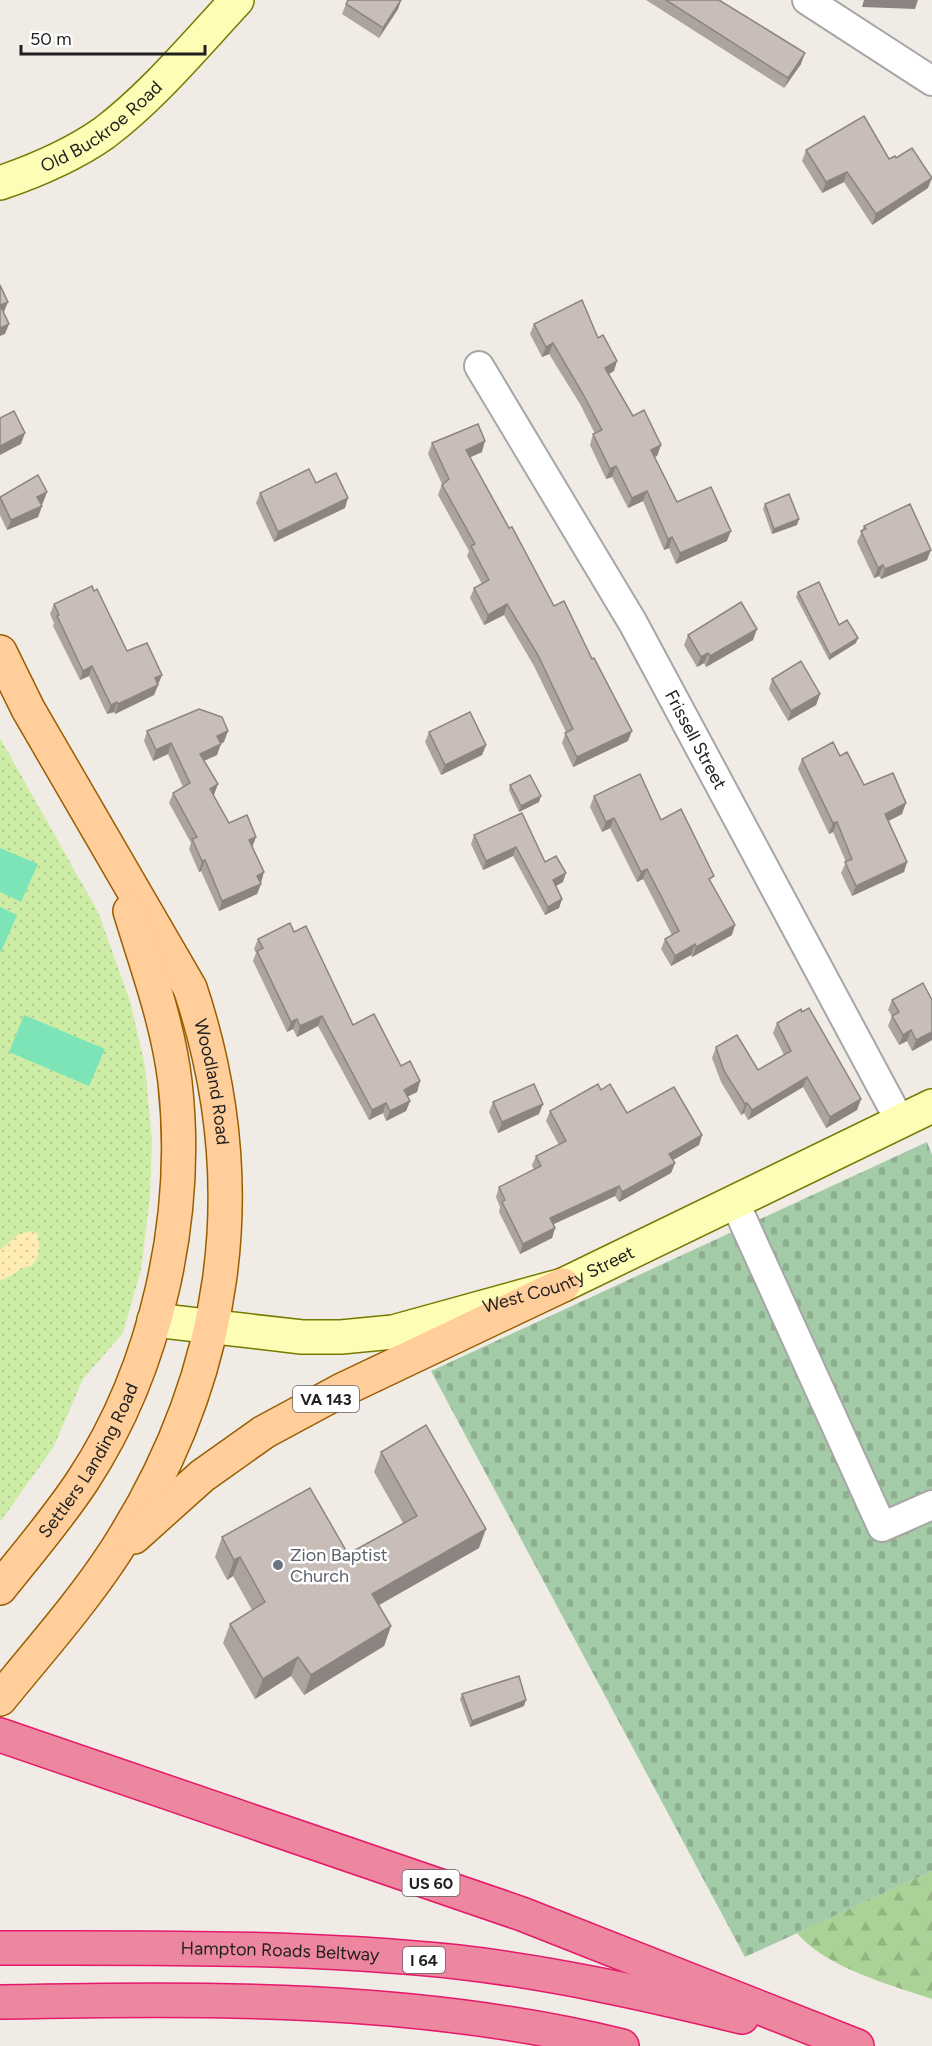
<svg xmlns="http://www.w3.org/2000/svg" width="932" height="2046" font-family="Figtree,sans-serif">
<defs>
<pattern id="grass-dots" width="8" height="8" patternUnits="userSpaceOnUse" patternTransform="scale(1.5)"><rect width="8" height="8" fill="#cdeda7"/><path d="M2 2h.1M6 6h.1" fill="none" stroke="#b0cb8f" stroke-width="1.8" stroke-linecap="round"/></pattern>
<pattern id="forest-firs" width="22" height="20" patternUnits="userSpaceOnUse" patternTransform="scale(1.5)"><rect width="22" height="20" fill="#abd296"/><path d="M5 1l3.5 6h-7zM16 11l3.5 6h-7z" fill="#93b481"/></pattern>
<pattern id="sand-dots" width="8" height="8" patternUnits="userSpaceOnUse" patternTransform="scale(1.5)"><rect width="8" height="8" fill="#ffecb3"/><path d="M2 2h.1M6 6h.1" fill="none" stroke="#daca9a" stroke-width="1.8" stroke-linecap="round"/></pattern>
<pattern id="cemetery-stones" width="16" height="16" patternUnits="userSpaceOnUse" patternTransform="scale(1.5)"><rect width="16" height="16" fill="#a4cba7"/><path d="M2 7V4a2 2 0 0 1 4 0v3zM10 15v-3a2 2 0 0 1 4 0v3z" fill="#8dae8f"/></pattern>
</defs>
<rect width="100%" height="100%" fill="#f0ebe4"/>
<path fill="url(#grass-dots)" d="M0 738 98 912 130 1001 145 1066 152 1141 150 1197 141 1270 123 1333 83 1379 53 1448 0 1522Z"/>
<path fill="url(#forest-firs)" d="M932 1871V1999C890 1985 825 1967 797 1933Z"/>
<path fill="url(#sand-dots)" d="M32 1231 37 1233C40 1245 41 1257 31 1266 18 1267 12 1278 0 1280V1250L19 1234Z"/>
<path fill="url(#cemetery-stones)" d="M927 1142 932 1155V1871L745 1957 431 1371Z"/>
<g fill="#7de4b7">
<path d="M0 848 38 864 21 902 0 892Z"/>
<path d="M0 907 17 915 1 952 0 951Z"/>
<path d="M24 1015 105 1049 89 1086 9 1052Z"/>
</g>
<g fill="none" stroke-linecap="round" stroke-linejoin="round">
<defs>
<g id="street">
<path d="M807 0 932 81"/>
<path id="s1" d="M479 366 633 623 900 1121"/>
<path d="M735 1203 882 1527 932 1505"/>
</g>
<g id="secondary">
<path id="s2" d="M0 183C35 171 73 155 104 133 153 96 195 45 237 0"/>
<path id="s3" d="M154 1320 302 1337H341L393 1332 563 1285 932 1106"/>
</g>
<g id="primary">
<path id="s4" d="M0 652 28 709 190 988C256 1186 228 1377 115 1552 81 1604 39 1651 0 1699"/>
<path d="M134 1537 202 1476 264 1432 340 1391 563 1285"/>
<path id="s5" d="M0 1588C28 1553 58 1518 83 1480 157 1367 190 1216 175 1082 168 1023 147 967 130 911"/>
</g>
<g id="highway">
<path d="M0 1735 522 1914 857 2046"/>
<path id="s6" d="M0 1948C152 1948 306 1946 458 1962 554 1973 648 1994 742 2017"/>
<path d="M0 2002C207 1998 419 1996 622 2046"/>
</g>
</defs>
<use href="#street" stroke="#a6a6a6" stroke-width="32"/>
<use href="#secondary" stroke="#747b00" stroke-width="36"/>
<use href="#primary" stroke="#995e00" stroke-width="36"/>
<use href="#highway" stroke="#e6196a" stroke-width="36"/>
<use href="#street" stroke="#fff" stroke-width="28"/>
<use href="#secondary" stroke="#fdfdb5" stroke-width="33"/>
<use href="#primary" stroke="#ffce9a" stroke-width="33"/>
<use href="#highway" stroke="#ec879f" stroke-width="33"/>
</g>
<g fill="#aca39d">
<path d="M401 0 398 9 379 38 342 14 346 4Z"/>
<path d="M646 0H719L801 64 784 88Z"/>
<path d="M806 150 889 159 896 158 928 188 872 225 844 182 822 193 802 161Z"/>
<path d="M534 324 598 338 614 371 609 374 633 416 661 445 657 456 654 457 677 502 727 541 676 564 669 548 664 550 643 501 628 508 612 477 606 479 590 445 593 434H595L580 404 549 354 542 357 530 334Z"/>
<path d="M432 443 482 452 470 457 509 528 554 606 628 741 573 767 562 743 566 732 534 666 504 615 484 625 470 598 474 588 482 584 467 556 469 551 438 495 442 484 428 454Z"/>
<path d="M316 483 345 508 274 542 256 503 260 493Z"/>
<path d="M0 497 43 503 41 504 42 506 38 517 7 530 0 515Z"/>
<path d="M765 504 797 525 772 534 763 509Z"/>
<path d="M864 526 927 560 881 579 879 576 874 578 857 542Z"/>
<path d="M798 592 839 625 856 643 829 660 796 597Z"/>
<path d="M54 604 162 675 154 695 115 714 114 712 107 714 89 676 80 680 53 626 54 623 50 614Z"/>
<path d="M688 635 753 640 706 667 704 663 697 667 684 645Z"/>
<path d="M772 679 820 694 816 705 788 721 769 689Z"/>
<path d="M147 731 224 742 220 744 217 755 204 761 213 795 229 823 253 847 261 884 257 894 219 911 201 871 199 872 189 849 191 843 169 803 173 793 183 787 168 754 153 761 144 741Z"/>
<path d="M429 732 486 745 482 755 441 775 425 742Z"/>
<path d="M840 756 864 785 902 814 889 821 907 862 904 872 852 896 841 873 846 862 833 832 829 834 798 769 802 759Z"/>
<path d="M510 785 539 802 519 812 509 790Z"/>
<path d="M594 796 661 820 711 882 732 935 692 957 691 955 671 966 661 949 665 939 672 935 643 879 637 882 610 828 602 832 590 807Z"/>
<path d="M522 813 545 862 563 882 556 886 562 899 559 908 545 915 513 856 483 870 471 844 474 835Z"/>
<path d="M294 932 353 1025 420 1081 417 1092 407 1097 410 1101 406 1111 386 1121 383 1113 369 1120 318 1026 297 1037 293 1029 287 1032 253 961 256 953 254 949 258 939Z"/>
<path d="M892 1000 932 1040 912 1051 907 1041 899 1045 888 1026 892 1016 888 1010Z"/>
<path d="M777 1023 861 1099 857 1110 826 1128 803 1087 748 1120 744 1113 741 1115 721 1082 712 1058 716 1047 758 1070 784 1055 773 1033Z"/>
<path d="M601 1090 627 1113 702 1135 699 1145 673 1160 675 1163 671 1173 619 1202 615 1196 554 1224 555 1228 552 1238 520 1254 499 1212 500 1207 496 1197 499 1187 534 1170 532 1165 536 1156 559 1145 546 1121 550 1111Z"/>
<path d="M493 1102 539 1114 498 1133 489 1112Z"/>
<path d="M381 1452 479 1548 379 1605 391 1626 384 1646 304 1695 291 1676 255 1699 223 1643 230 1624 252 1610 233 1576 227 1580 215 1557 222 1537 348 1554 403 1523 374 1472Z"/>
<path d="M462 1694 524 1706 470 1727 460 1699Z"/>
</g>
<g fill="#8c8480">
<path d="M401 0 398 9 379 38 383 28Z"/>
<path d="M864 0H918L915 9 862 7Z"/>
<path d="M805 53 801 64 784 88 788 78Z"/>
<path d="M847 172 844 182 822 193 826 182Z"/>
<path d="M932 178 928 188 872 225 876 214Z"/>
<path d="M8 302 4 312 0 314V305Z"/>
<path d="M9 324 5 334 0 336V328Z"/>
<path d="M553 343 549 354 542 357 546 347Z"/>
<path d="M617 361 614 371 602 378 605 368Z"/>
<path d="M25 433 21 444 0 455V446Z"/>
<path d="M485 441 482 452 462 461 466 450Z"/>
<path d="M661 445 657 456 647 460 651 450Z"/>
<path d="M616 466 612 477 606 479 610 469Z"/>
<path d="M647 491 643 501 628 508 632 498Z"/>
<path d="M47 492 43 503 34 508 37 497Z"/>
<path d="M348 498 345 508 274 542 278 532Z"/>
<path d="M42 506 38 517 7 530 11 520Z"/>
<path d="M799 519 797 525 772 534 774 529Z"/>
<path d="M731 531 727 541 676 564 680 553Z"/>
<path d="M672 537 669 548 664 550 668 539Z"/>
<path d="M931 550 927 560 881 579 885 569Z"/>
<path d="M883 565 879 576 874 578 878 568Z"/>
<path d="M507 604 504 615 484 625 488 615Z"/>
<path d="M757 629 753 640 706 667 710 656Z"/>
<path d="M858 638 856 643 829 660 830 655Z"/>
<path d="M708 653 704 663 697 667 701 657Z"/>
<path d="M92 666 89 676 80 680 83 671Z"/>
<path d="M162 675 158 684 155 678Z"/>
<path d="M158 685 154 695 115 714 118 704Z"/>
<path d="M820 694 816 705 788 721 791 711Z"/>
<path d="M117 702 114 712 107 714 111 705Z"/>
<path d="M228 731 224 742 213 747 217 736Z"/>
<path d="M632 731 628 741 573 767 577 757Z"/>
<path d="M171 743 168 754 153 761 156 750Z"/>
<path d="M221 744 217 755 196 764 200 754Z"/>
<path d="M486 745 482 755 441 775 445 765Z"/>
<path d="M218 784 214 795 206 800 210 789Z"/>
<path d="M541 796 539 802 519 812 521 806Z"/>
<path d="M906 803 902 814 882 824 885 814Z"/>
<path d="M614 818 610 828 602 832 606 822Z"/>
<path d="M837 822 833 832 829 834 833 823Z"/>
<path d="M256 837 252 848 249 840Z"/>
<path d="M516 847 513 856 483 870 486 861Z"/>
<path d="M205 860 201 871 199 872 202 861Z"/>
<path d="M907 862 904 872 852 896 856 886Z"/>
<path d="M647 869 643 879 637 882 641 872Z"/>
<path d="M264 872 261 883 257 876Z"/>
<path d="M566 873 563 882 550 889 553 880Z"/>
<path d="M261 884 257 894 219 911 222 901Z"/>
<path d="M562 899 559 908 545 915 548 907Z"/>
<path d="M735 925 732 935 692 957 696 947Z"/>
<path d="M695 944 691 955 671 966 675 956Z"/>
<path d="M322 1016 318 1026 297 1037 300 1026Z"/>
<path d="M297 1019 293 1029 287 1032 291 1022Z"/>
<path d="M911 1030 907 1041 899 1045 903 1035Z"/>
<path d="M932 1032V1040L912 1051 916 1040Z"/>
<path d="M807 1077 803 1087 748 1120 752 1110Z"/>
<path d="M420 1081 417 1092 400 1100 404 1090Z"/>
<path d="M861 1099 857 1110 826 1128 830 1117Z"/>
<path d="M410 1101 406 1111 386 1121 390 1111Z"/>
<path d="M386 1103 383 1113 369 1120 372 1110Z"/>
<path d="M747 1103 744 1113 741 1115 745 1104Z"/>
<path d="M543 1104 539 1114 498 1133 502 1122Z"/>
<path d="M702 1135 699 1145 666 1164 669 1154Z"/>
<path d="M675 1163 671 1173 619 1202 622 1192Z"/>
<path d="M619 1186 615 1196 547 1227 550 1218Z"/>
<path d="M555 1228 552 1238 520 1254 523 1244Z"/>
<path d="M486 1529 479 1548 365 1613 372 1594Z"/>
<path d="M240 1557 233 1576 227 1580 234 1560Z"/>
<path d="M391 1626 384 1646 304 1695 311 1675Z"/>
<path d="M298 1657 291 1676 255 1699 263 1679Z"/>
<path d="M526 1700 524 1706 470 1727 472 1721Z"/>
</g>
<g fill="#c8bdb7" stroke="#8c8480" stroke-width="1.5">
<path d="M348 0H401L383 28 346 4Z"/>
<path d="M666 0H719L805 53 788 78Z"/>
<path d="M864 116 889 159 895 156 896 158 912 148 932 178 876 214 847 172 826 182 806 150Z"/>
<path d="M0 285 8 302 0 305 9 324 0 328Z"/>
<path d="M582 300 598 338 603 335 617 361 605 368 633 416 644 410 661 445 651 450 677 502 711 487 731 531 680 553 672 537 668 539 647 491 632 498 616 466 610 469 593 434 602 430 583 394 553 343 546 347 534 324Z"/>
<path d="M14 411 25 433 0 446V418Z"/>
<path d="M478 424 485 441 466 450 509 528 512 527 554 606 564 601 592 659 594 658 632 731 577 757 565 733 573 729 538 655 507 604 488 615 474 588 489 580 471 546 475 544 442 485 449 479 432 443Z"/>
<path d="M309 469 316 483 336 473 348 498 278 532 260 493Z"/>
<path d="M38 475 47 492 37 497 42 506 11 520 0 497Z"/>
<path d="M789 494 799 519 774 529 765 504Z"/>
<path d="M910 504 931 550 885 569 883 565 878 568 861 531 866 529 864 526Z"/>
<path d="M819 582 839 625 847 620 858 638 830 655 798 592Z"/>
<path d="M92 586 94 591 97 589 127 651 147 643 162 675 155 678 158 685 118 704 117 702 111 705 92 666 83 671 57 616 59 615 54 604Z"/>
<path d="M741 602 757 629 710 656 708 653 701 657 688 635Z"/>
<path d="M801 661 820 694 791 711 772 679Z"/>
<path d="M199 709 222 717 228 731 217 736 221 744 200 754 218 784 210 789 229 823 247 815 256 837 249 840 264 872 257 876 261 884 222 901 205 860 202 861 192 839 197 837 173 793 190 783 171 743 156 750 147 731Z"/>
<path d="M470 712 486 745 445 765 429 732Z"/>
<path d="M833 742 840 756 847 752 864 785 893 773 906 803 885 814 907 862 856 886 845 862 852 859 837 822 833 823 802 759Z"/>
<path d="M640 774 661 820 681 809 714 876 709 879 735 925 696 947 695 944 675 956 665 939 679 931 647 869 641 872 614 818 606 822 594 796Z"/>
<path d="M530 775 541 796 521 806 510 785Z"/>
<path d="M522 813 545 862 556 856 566 873 553 880 562 899 548 907 516 847 486 861 474 835Z"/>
<path d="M290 923 294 932 306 926 353 1025 374 1014 401 1066 410 1061 420 1081 404 1090 410 1101 390 1111 386 1103 372 1110 322 1016 300 1026 297 1019 291 1022 257 951 263 948 258 939Z"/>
<path d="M923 983 932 1000V1032L916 1040 911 1030 903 1035 892 1016 899 1012 892 1000Z"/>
<path d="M809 1008 861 1099 830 1117 807 1077 752 1110 747 1103 745 1104 724 1071 716 1047 737 1035 758 1070 791 1051 777 1023 801 1009 802 1012Z"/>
<path d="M534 1084 543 1104 502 1122 493 1102Z"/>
<path d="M598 1084 601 1090 610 1084 627 1113 674 1087 702 1135 669 1154 675 1163 622 1192 619 1186 550 1218 555 1228 523 1244 502 1202 505 1200 499 1187 541 1166 536 1156 566 1141 550 1111Z"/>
<path d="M426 1425 486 1529 372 1594 391 1626 311 1675 298 1657 263 1679 230 1624 265 1602 240 1557 234 1560 222 1537 310 1488 348 1554 417 1516 381 1452Z"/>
<path d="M519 1676 526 1700 472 1721 462 1694Z"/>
</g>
<circle fill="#6b7280" stroke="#fff" stroke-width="2" cx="278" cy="1565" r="6"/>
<g text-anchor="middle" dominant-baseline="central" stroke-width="5" stroke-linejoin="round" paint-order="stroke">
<g fill="#fff" stroke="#626262" stroke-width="1.5">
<rect x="293" y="1386" width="66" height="26" rx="4.5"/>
<rect x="402.5" y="1870" width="57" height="26" rx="4.5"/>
<rect x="403" y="1947" width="42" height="26" rx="4.5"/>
</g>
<g font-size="16" font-weight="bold" fill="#1f1f1f">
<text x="326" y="1399">VA 143</text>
<text x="431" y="1883">US 60</text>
<text x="424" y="1960">I 64</text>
</g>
<g font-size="18" fill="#1f1f1f" stroke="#fff">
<text stroke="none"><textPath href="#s2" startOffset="117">Old Buckroe Road</textPath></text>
<text stroke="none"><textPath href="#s1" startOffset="432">Frissell Street</textPath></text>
<text stroke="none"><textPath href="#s4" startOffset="483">Woodland Road</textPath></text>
<text stroke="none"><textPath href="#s3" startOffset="414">West County Street</textPath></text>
<text stroke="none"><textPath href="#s5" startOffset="156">Settlers Landing Road</textPath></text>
<text stroke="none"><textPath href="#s6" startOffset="280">Hampton Roads Beltway</textPath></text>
</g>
<g font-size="18" fill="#5b616d" stroke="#fff" text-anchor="start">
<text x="290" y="1555">Zion Baptist<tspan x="290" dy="21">Church</tspan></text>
</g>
</g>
<path d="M21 45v9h184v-9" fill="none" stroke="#1f1f1f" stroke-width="3"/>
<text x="30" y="45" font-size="18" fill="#1f1f1f" stroke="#ffffff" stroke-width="4.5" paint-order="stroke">50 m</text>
</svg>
